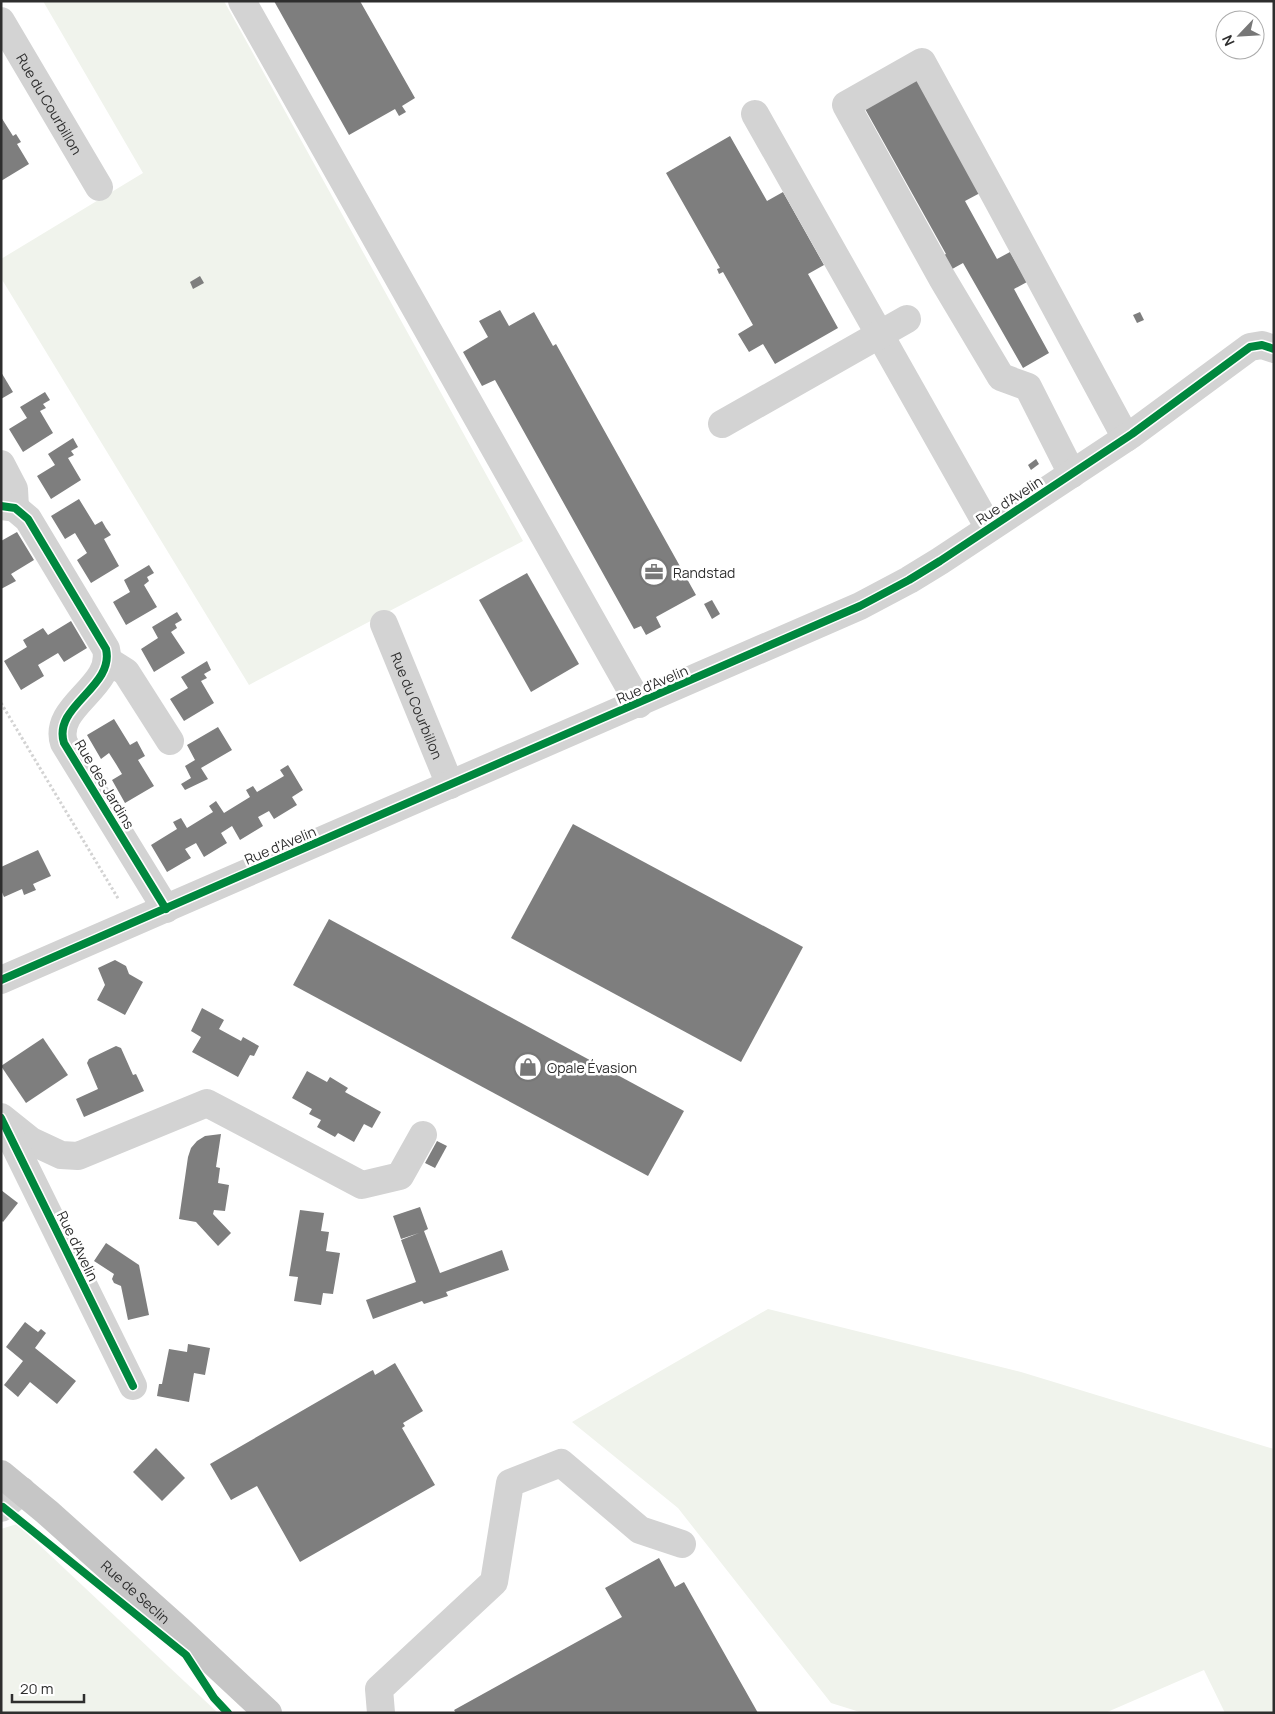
<svg xmlns="http://www.w3.org/2000/svg" width="1275" height="1714" font-family="Manrope,sans-serif">
<rect width="100%" height="100%" fill="#fff"/>
<g fill="#f0f3ec">
<path d="M43 1H224L523 541 249 685 1 278V259L143 173Z"/>
<path d="M768 1309 1021 1372 1274 1449V1713H1225L1204 1670 1105 1713H863L831 1703 678 1508 572 1422Z"/>
<path d="M17 1524 218 1713H1V1529Z"/>
</g>
<g fill="#7e7e7e">
<path d="M274 1H360L415 98 402 106 406 112 399 116 395 109 349 135Z"/>
<path d="M916 78 980 193 965 201 997 259 1010 252 1027 282 1014 289 1049 353 1023 368 963 263 945 273 937 259 946 254 864 107Z"/>
<path d="M1 117 13 136 16 134 21 142 17 144 29 164 1 181Z"/>
<path d="M730 136 767 201 783 192 824 265 808 274 838 328 775 364 763 344 749 352 738 334 753 325 723 272 719 274 717 269 720 268 666 173Z"/>
<path d="M200 276 204 283 193 289 190 282Z"/>
<path d="M500 310 509 326 534 312 553 346 556 344 696 595 656 617 661 627 646 635 641 626 634 629 495 380 482 386 463 352 488 337 479 321Z"/>
<path d="M1140 312 1144 320 1137 323 1133 315Z"/>
<path d="M1 372 13 392 1 399Z"/>
<path d="M45 392 50 400 43 404 46 408 40 411 53 433 23 452 9 429 27 418 20 407Z"/>
<path d="M73 438 78 447 71 451 74 455 68 458 81 480 51 499 37 476 55 465 48 454Z"/>
<path d="M1036 459 1039 464 1031 470 1028 465Z"/>
<path d="M79 499 95 525 102 521 106 528 111 535 104 539 119 566 91 583 77 560 87 553 75 533 65 539 51 516Z"/>
<path d="M17 532 34 560 11 574 16 581 1 589V541Z"/>
<path d="M149 565 154 573 147 577 149 581 144 585 157 607 126 625 113 602 130 592 124 580Z"/>
<path d="M527 573 579 664 531 692 479 600Z"/>
<path d="M712 600 720 614 712 619 704 604Z"/>
<path d="M177 612 182 620 175 624 177 628 171 632 185 653 154 672 141 649 158 638 152 627Z"/>
<path d="M71 621 87 648 64 662 58 653 38 665 44 676 21 690 4 661 27 647 23 640 43 628 48 635Z"/>
<path d="M207 661 211 670 204 674 207 678 201 681 214 703 184 721 170 699 188 688 181 677Z"/>
<path d="M114 719 130 745 137 741 145 756 138 760 154 786 125 803 112 780 122 774 116 764 109 753 101 759 87 735Z"/>
<path d="M218 727 232 750 201 768 208 779 185 790 181 784 191 778 185 766 195 760 187 745Z"/>
<path d="M288 765 303 790 292 797 297 805 274 819 269 811 258 817 263 826 240 840 232 826 221 833 227 843 204 857 196 843 185 849 191 858 167 872 151 845 177 829 173 822 181 818 187 828 213 812 209 806 216 801 224 813 250 797 246 790 253 786 257 792 284 776 280 770Z"/>
<path d="M573 824 803 947 741 1062 511 938Z"/>
<path d="M38 850 51 876 33 884 36 890 24 895 22 889 4 897 1 890V867Z"/>
<path d="M329 919 684 1111 648 1176 293 985Z"/>
<path d="M115 960 126 966 129 974 143 982 125 1015 97 1000 105 985 98 968Z"/>
<path d="M202 1008 224 1020 219 1029 241 1041 243 1037 259 1046 254 1056 250 1055 238 1077 192 1052 201 1037 191 1031Z"/>
<path d="M43 1038 68 1075 26 1103 1 1066Z"/>
<path d="M116 1046 121 1048 133 1075 136 1074 144 1091 84 1117 76 1099 98 1089 87 1063 89 1059Z"/>
<path d="M307 1071 327 1082 330 1077 348 1088 345 1092 381 1112 372 1128 364 1124 354 1142 338 1133 335 1137 317 1127 321 1120 309 1114 312 1109 292 1098Z"/>
<path d="M221 1134 216 1167 220 1168 218 1183 229 1185 225 1211 214 1210 213 1214 231 1233 218 1246 196 1222 179 1219 188 1157 191 1148 197 1141 205 1136Z"/>
<path d="M437 1141 447 1146 435 1168 425 1163Z"/>
<path d="M1 1190 18 1203 3 1222 1 1220Z"/>
<path d="M420 1207 428 1229 424 1231 440 1273 502 1250 509 1270 446 1292 448 1296 424 1304 422 1301 373 1319 366 1300 416 1282 401 1240 419 1233 401 1239 393 1216Z"/>
<path d="M300 1210 324 1213 321 1231 329 1232 326 1251 340 1253 333 1294 323 1293 321 1305 294 1301 298 1277 289 1276Z"/>
<path d="M106 1243 139 1265 149 1315 128 1320 121 1286 114 1283 112 1279 114 1274 94 1261Z"/>
<path d="M25 1322 38 1332 41 1329 46 1333 35 1348 76 1381 57 1404 30 1382 18 1397 4 1385 23 1361 6 1347Z"/>
<path d="M188 1344 210 1348 205 1375 194 1373 189 1402 157 1396 159 1384H162L169 1349 187 1352Z"/>
<path d="M395 1363 423 1411 403 1423 405 1426 402 1428 435 1485 300 1562 257 1486 231 1500 210 1464 369 1372 373 1370 375 1375Z"/>
<path d="M156 1448 185 1478 162 1501 133 1472Z"/>
<path d="M659 1558 675 1587 684 1582 758 1713H456L454 1710 622 1617 605 1588Z"/>
</g>
<g fill="none" stroke-linecap="round" stroke-linejoin="round">
<path stroke="#d3d3d3" stroke-width="3" stroke-dasharray="2.5 2.5" stroke-linecap="butt" d="M1 703 119 900"/>
<g stroke="#d3d3d3" stroke-width="28">
<path d="M242 1 639 704"/>
<path id="s1" d="M1 21 99 187"/>
<path d="M755 114 989 528"/>
<path d="M722 424 907 319"/>
<path d="M1 464 14 489 15 508"/>
<path d="M1072 474 1028 387 1001 377 942 278 846 105 922 62 996 197 1126 438"/>
<path d="M1 506 15 508 28 519 106 649C115 687 52 706 64 743L166 909"/>
<path id="s2" d="M384 624 450 785"/>
<path d="M107 660 126 672 170 741"/>
<path d="M1 980 860 606 909 580 940 561 1132 434 1250 347 1262 345 1274 349"/>
<path d="M1 1117 31 1141 61 1155 78 1156 207 1103 362 1185 400 1176 423 1135"/>
<path d="M4 1124 133 1386"/>
<path d="M1 1508 22 1491"/>
<path d="M381 1713 379 1689 494 1582 510 1483 561 1463 640 1530 682 1544"/>
</g>
<path stroke="#c6c6c6" stroke-width="28" id="s3" d="M1 1474 47 1512 179 1630 268 1713"/>
<defs>
<g id="cycleway">
<path d="M1 506 15 508 28 519 106 649C115 687 52 706 64 743L166 909"/>
<path d="M1 980 860 606 909 580 940 561 1132 434 1250 347 1262 345 1274 349"/>
<path d="M1 1118 133 1386"/>
<path d="M3 1507 186 1655 214 1698 228 1713"/>
</g>
</defs>
<use href="#cycleway" stroke="#fff" stroke-width="11"/>
<use href="#cycleway" stroke="#00873e" stroke-width="8"/>
</g>
<defs>
<symbol id="office-ring" viewBox="-11 -11 22 22"><circle r="9.5" fill="#fff" stroke="#777" stroke-width="1.5"/><path d="M-6-3h4V-5.5h4V-3h4V5H-6ZM-1-4.5V-3h2v-1.5ZM-6 0V1H6V0Z" fill="#777"/></symbol>
<symbol id="shop-ring" viewBox="-11 -11 22 22"><circle r="9.5" fill="#fff" stroke="#777" stroke-width="1.5"/><path d="M-5-2.5h2.3a2.7 3.5 0 0 1 5.4 0H5L5.5 6h-11ZM-1.5-2.5h3a1.5 2.3 0 0 0-3 0Z" fill="#777"/></symbol>
</defs>
<g fill-rule="evenodd">
<use href="#office-ring" x="638" y="556" width="32" height="32"/>
<use href="#shop-ring" x="512" y="1051" width="32" height="32"/>
</g>
<g text-anchor="middle" dominant-baseline="central" stroke-width="5" stroke-linejoin="round" paint-order="stroke">
<g font-size="14" fill="#2e2e2e" stroke="#fff">
<text stroke="none"><textPath href="#s1" startOffset="96">Rue du Courbillon</textPath></text>
<text transform="translate(1009 500) rotate(-33)">Rue d'Avelin</text>
<text transform="translate(652 684) rotate(-23)">Rue d'Avelin</text>
<text stroke="none"><textPath href="#s2" startOffset="88">Rue du Courbillon</textPath></text>
<text transform="translate(105 784) rotate(59)">Rue des Jardins</text>
<text transform="translate(280 845) rotate(-23)">Rue d'Avelin</text>
<text transform="translate(78 1246) rotate(64)">Rue d'Avelin</text>
<text stroke="none"><textPath href="#s3" startOffset="179">Rue de Seclin</textPath></text>
</g>
<g font-size="14" fill="#2e2e2e" stroke="#fff" text-anchor="start">
<text x="673" y="572">Randstad</text>
<text x="547" y="1067">Opale Évasion</text>
</g>
</g>
<rect width="1275" height="1714" fill="none" stroke="#2e2e2e" stroke-width="5"/>
<g transform="translate(1240 35) rotate(245)"><circle r="24" fill="#ffffff" stroke="#ababab"/>
<path d="M0-4L9 19L0 12L-9 19Z" fill="#777777"/>
<text y="-8" font-size="14" font-weight="bold" text-anchor="middle" fill="#2e2e2e">N</text>
</g>
<path d="M12 1694v8h72v-8" fill="none" stroke="#2e2e2e" stroke-width="2.5"/>
<text x="20" y="1694" font-size="15" fill="#2e2e2e" stroke="#ffffff" stroke-width="4" paint-order="stroke">20 m</text>
</svg>
